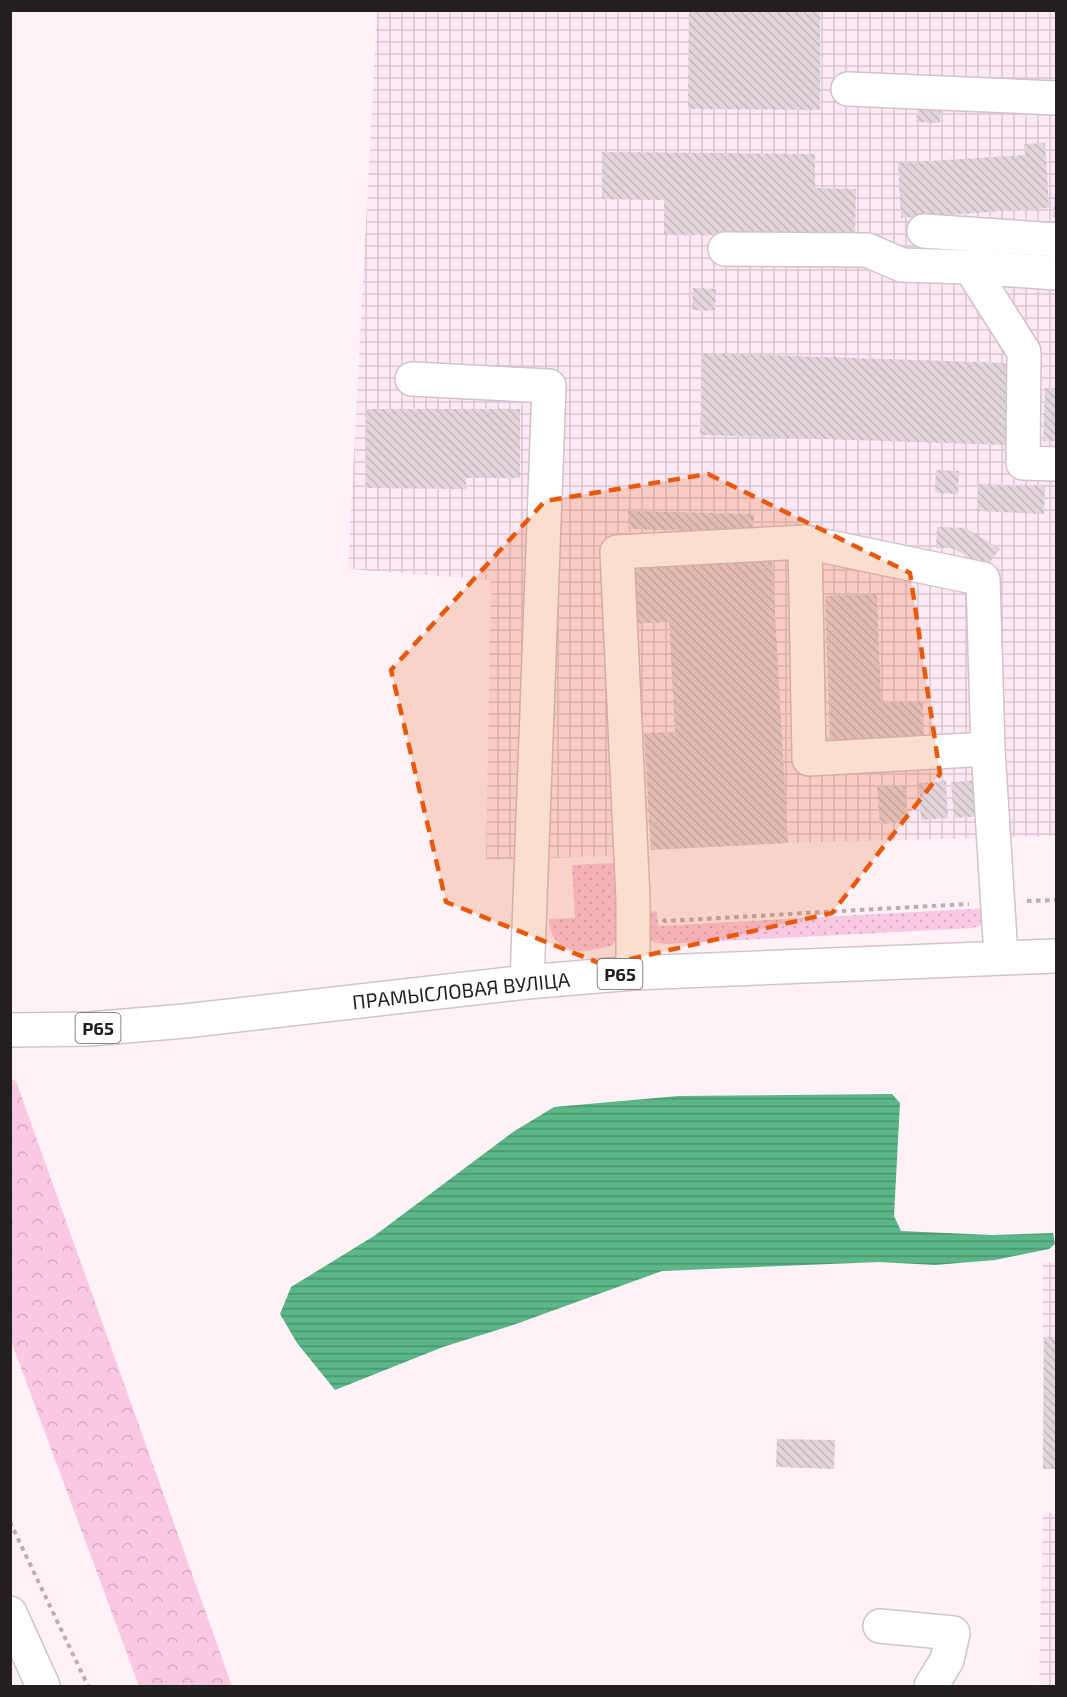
<svg xmlns="http://www.w3.org/2000/svg" width="1067" height="1697" font-family="'Exo 2',sans-serif">
<defs>
<pattern id="industrial-grid" width="8" height="8" patternUnits="userSpaceOnUse" patternTransform="scale(1.5)"><rect width="8" height="8" fill="#fee8f3"/><path d="M0 4h8M4 0v8" fill="none" stroke="#d9c7d0"/></pattern>
<pattern id="grass-dots" width="8" height="8" patternUnits="userSpaceOnUse" patternTransform="scale(1.5)"><rect width="8" height="8" fill="#f9c8e2"/><path d="M2 2h.1M6 6h.1" fill="none" stroke="#d5abc2" stroke-width="1.8" stroke-linecap="round"/></pattern>
<pattern id="forest-crowns" width="20" height="18" patternUnits="userSpaceOnUse" patternTransform="scale(1.5)"><rect width="20" height="18" fill="#f9c8e2"/><path d="M2 6a3 3 0 1 1 6 0M12 15a3 3 0 1 1 6 0" fill="none" stroke="#d5abc2"/></pattern>
<pattern id="water-rules" width="6" height="5" patternUnits="userSpaceOnUse" patternTransform="scale(1.5)"><rect width="6" height="5" fill="#5bb688"/><path d="M0 2.5h6" fill="none" stroke="#4b936f"/></pattern>
<pattern id="building-back-hatch" width="6" height="6" patternUnits="userSpaceOnUse" patternTransform="scale(1.5)"><rect width="6" height="6" fill="#e2d4db"/><path d="M-1 5l2 2M0 0l6 6M5-1l2 2" fill="none" stroke="#c2b6bc"/></pattern>
</defs>
<rect width="100%" height="100%" fill="#fef2f8"/>
<g fill="url(#industrial-grid)">
<path d="M377 11H1056V836L788 843 651 850 649 827 614 828 615 856 486 860 491 580 348 569Z"/>
<path d="M1056 1262V1469H1043V1263Z"/>
<path d="M1043 1512 1056 1513V1686H1039Z"/>
</g>
<g fill="url(#grass-dots)">
<path d="M615 863C616 887 624 923 613 945 585 954 551 957 549 919L575 918 572 865Z"/>
<path d="M988 908 984 924 973 928 665 944 653 942 647 937 644 913 657 911 658 926Z"/>
</g>
<path fill="url(#forest-crowns)" d="M11 1079 16 1081 232 1686H139L11 1341Z"/>
<path fill="url(#water-rules)" d="M892 1094 900 1103 894 1216 901 1231 992 1235 1053 1233 1055 1244 1049 1249 995 1260 935 1265 879 1262 662 1271 516 1324 443 1347 335 1390 297 1343 280 1314 291 1287 374 1236 513 1132 554 1107 678 1096Z"/>
<g fill="url(#building-back-hatch)">
<path d="M689 10H820V110L688 109Z"/>
<path d="M918 100 941 101 940 123 916 122Z"/>
<path d="M1045 143 1049 208 901 218 898 163 1025 155 1024 144Z"/>
<path d="M602 152 815 154V188L856 189 855 236 664 235V200L602 199Z"/>
<path d="M1055 191H1056V217H1053Z"/>
<path d="M693 288 716 289 715 311 692 310Z"/>
<path d="M702 353 1009 363 1006 445 700 435Z"/>
<path d="M1045 388H1056V441H1043Z"/>
<path d="M367 409H520V478H466V489L366 488Z"/>
<path d="M936 470 959 471 958 494 935 493Z"/>
<path d="M979 484 1045 486 1044 514 977 511Z"/>
<path d="M628 511 754 514V533L628 529Z"/>
<path d="M937 527 966 528 1000 549 987 565 951 548H936Z"/>
<path d="M772 560 788 843 651 850 644 733 675 732 669 622 629 624 626 568Z"/>
<path d="M877 594 881 703 923 701 924 736 830 740 825 596Z"/>
<path d="M978 780 981 816 954 818 951 782Z"/>
<path d="M946 781 948 818 921 820 919 783Z"/>
<path d="M905 785 907 822 880 824 877 787Z"/>
<path d="M1044 1337H1056V1469H1043Z"/>
<path d="M777 1439 835 1440 834 1469 776 1467Z"/>
</g>
<g fill="none" stroke-linecap="round" stroke-linejoin="round">
<defs>
<g id="minor">
<path d="M848 89 1056 98"/>
<path d="M924 231 1056 240"/>
<path d="M725 249 867 250 902 265 970 267"/>
<path d="M1056 273 970 267 1024 352 1023 463 1056 464"/>
<path d="M412 379 549 386 527 982"/>
<path d="M805 542 809 759 988 749"/>
<path d="M633 973V899L617 552 805 542 983 579 988 749 1001 956"/>
<path d="M880 1626 953 1633 947 1660 931 1686"/>
</g>
<g id="major">
<path d="M10 1030 89 1029 185 1021 527 982 633 973 1056 956"/>
<path d="M10 1613 43 1686"/>
</g>
</defs>
<use href="#minor" stroke="#d1c3ca" stroke-width="36"/>
<use href="#major" stroke="#d1c3ca" stroke-width="36"/>
<g stroke="#b8aeb3" stroke-width="4" stroke-dasharray="4.5 4.5" stroke-linecap="butt">
<path d="M1027 901 1056 900"/>
<path d="M663 919 665 921 969 904"/>
<path d="M10 1522 88 1686"/>
</g>
<use href="#minor" stroke="#fff" stroke-width="33"/>
<use href="#major" stroke="#fff" stroke-width="33"/>
</g>
<path fill="#e8590c" fill-opacity="0.2" stroke="#e8590c" stroke-width="4.5" stroke-dasharray="12 8" stroke-linejoin="round" d="M708 474 910 573 940 774 832 913 604 965 446 902 391 670 545 501Z"/>
<g text-anchor="middle" dominant-baseline="central" stroke-width="6" stroke-linejoin="round" paint-order="stroke">
<g fill="#fff" stroke="#656263" stroke-width="1.5">
<rect x="597.5" y="959" width="45" height="30" rx="4.5"/>
<rect x="75.5" y="1013" width="45" height="30" rx="4.5"/>
</g>
<g font-size="18" font-weight="bold" fill="#231e20">
<text x="620" y="974">Р65</text>
<text x="98" y="1028">Р65</text>
</g>
<g font-size="20" fill="#231e20" stroke="#fff">
<text transform="translate(461 990) rotate(-6)">ПРАМЫСЛОВАЯ ВУЛІЦА</text>
</g>
</g>
<rect width="1067" height="1697" fill="none" stroke="#231e20" stroke-width="24"/>
</svg>
